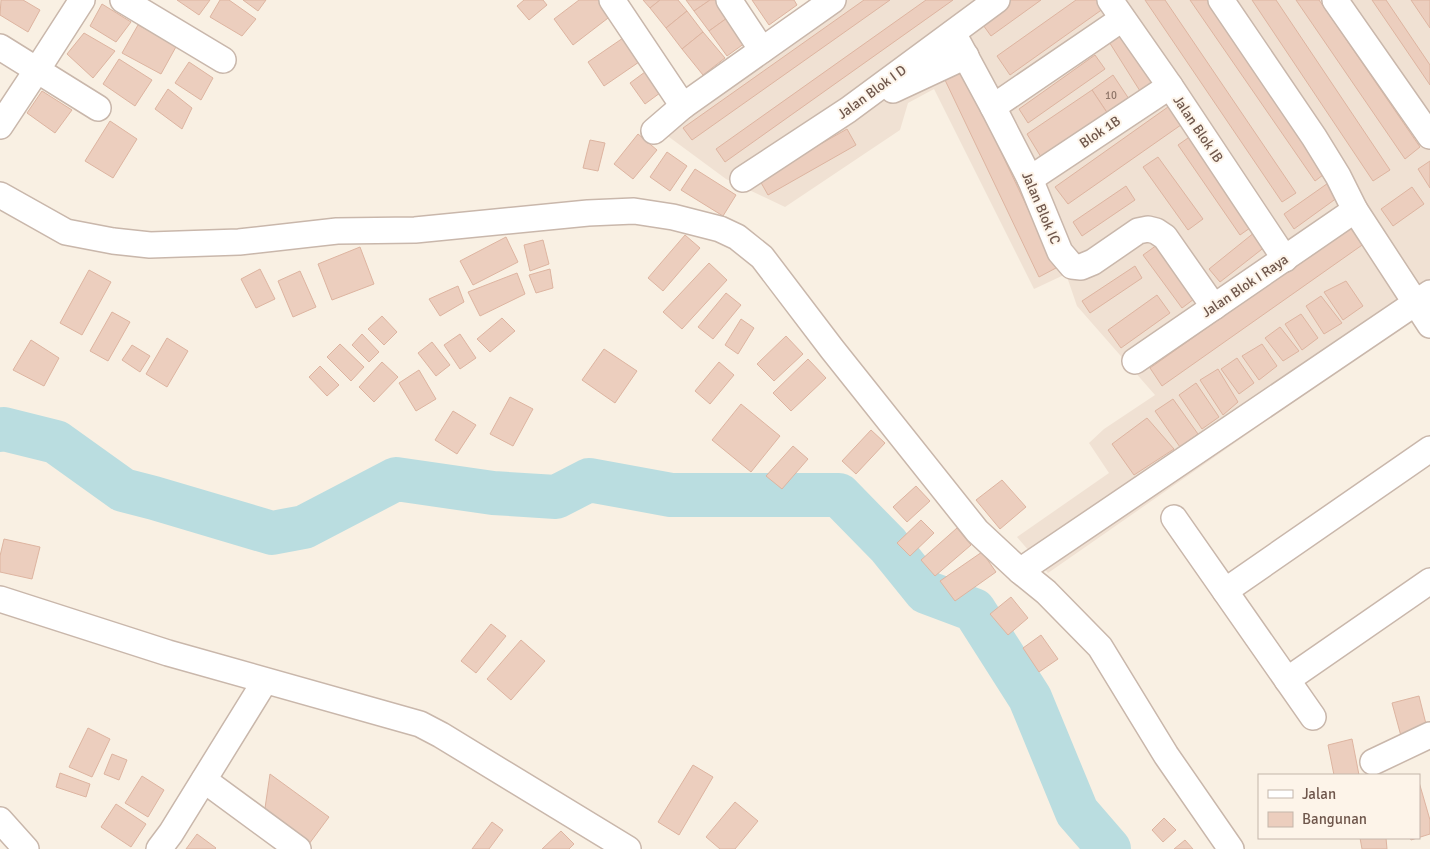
<svg xmlns="http://www.w3.org/2000/svg" width="1430" height="849" font-family="Signika,sans-serif">
<rect width="100%" height="100%" fill="#f9f0e3"/>
<path fill="#f0e1d3" d="M814 0H1430V307L1048 573 1017 537 1109 473 1089 443 1104 429 1155 395 1077 306 1066 274 1034 289 934 89 908 103 900 130 785 207 726 179 646 120Z"/>
<g fill="none" stroke-linecap="round" stroke-linejoin="round">
<path stroke="#badde0" stroke-width="44" d="M0 430 4 429 56 442 123 490 154 498 272 533 304 527 396 479 493 493 556 497 589 480 671 495H839L888 545 926 592 974 610 1030 698 1077 812 1109 849"/>
</g>
<g fill="#eccebe" stroke="#ddb4a0">
<path d="M1 0H23L40 10 28 32 0 15Z"/>
<path d="M177 0H210L199 15Z"/>
<path d="M220 0H229L256 19 242 36 210 17Z"/>
<path d="M243 0H266L258 11Z"/>
<path d="M524 0H543L547 5 529 20 517 6Z"/>
<path d="M579 0H601L612 15 573 45 554 19Z"/>
<path d="M643 0H660L650 8Z"/>
<path d="M660 0H678L687 11 666 28 650 8Z"/>
<path d="M686 0H710L694 11Z"/>
<path d="M710 0H725L734 13 709 31 694 11Z"/>
<path d="M752 0H794L797 5 769 25Z"/>
<path d="M864 0H890L692 140 683 128Z"/>
<path d="M926 0H953L725 162 716 149Z"/>
<path d="M1003 0H1041L991 36 978 18Z"/>
<path d="M1076 0H1103L1107 6 1010 75 997 56Z"/>
<path d="M1145 0H1165L1296 193 1282 202Z"/>
<path d="M1190 0H1214L1331 169 1315 181Z"/>
<path d="M1252 0H1276L1390 170 1373 181Z"/>
<path d="M1296 0H1319L1420 147 1405 159Z"/>
<path d="M1372 0H1386L1430 65V85Z"/>
<path d="M1411 0H1430V28Z"/>
<path d="M102 4 131 22 116 42 90 26Z"/>
<path d="M687 11 703 32 682 49 666 28Z"/>
<path d="M734 13 752 38 727 56 709 31Z"/>
<path d="M138 25 177 45 161 74 122 53Z"/>
<path d="M1124 26 1158 79 1140 91 1106 37Z"/>
<path d="M703 32 725 58 703 75 682 49Z"/>
<path d="M84 33 115 51 93 78 67 54Z"/>
<path d="M623 38 639 62 604 86 588 62Z"/>
<path d="M1095 55 1105 69 1028 123 1019 109Z"/>
<path d="M119 59 152 80 135 106 103 84Z"/>
<path d="M189 62 213 78 201 100 175 83Z"/>
<path d="M649 69 664 90 645 104 630 83Z"/>
<path d="M963 72 1056 268 1039 277 945 80Z"/>
<path d="M1113 75 1129 99 1108 114 1092 90Z"/>
<path d="M168 89 192 108 182 129 155 109Z"/>
<path d="M1092 90 1108 114 1041 157 1027 134Z"/>
<path d="M42 91 72 110 55 133 27 113Z"/>
<path d="M1175 102 1188 120 1068 204 1055 187Z"/>
<path d="M110 121 137 139 113 178 85 161Z"/>
<path d="M847 129 856 145 768 195 759 179Z"/>
<path d="M1198 131 1260 221 1240 235 1178 145Z"/>
<path d="M638 134 657 150 633 179 614 164Z"/>
<path d="M590 140 605 143 598 171 583 168Z"/>
<path d="M667 152 687 166 670 191 650 177Z"/>
<path d="M1158 157 1203 219 1188 230 1143 167Z"/>
<path d="M1430 161V188L1418 169Z"/>
<path d="M695 169 736 195 723 216 681 190Z"/>
<path d="M1331 181 1341 195 1294 229 1284 214Z"/>
<path d="M1126 186 1135 200 1082 236 1073 222Z"/>
<path d="M1412 187 1424 204 1393 226 1381 209Z"/>
<path d="M1353 225 1365 243 1162 386 1150 368Z"/>
<path d="M1255 232 1266 246 1220 282 1209 269Z"/>
<path d="M685 235 700 248 663 291 648 278Z"/>
<path d="M506 237 518 262 473 285 460 261Z"/>
<path d="M543 240 549 264 530 271 524 245Z"/>
<path d="M1164 240 1202 293 1182 308 1143 255Z"/>
<path d="M360 247 374 284 332 300 318 264Z"/>
<path d="M709 263 727 280 682 329 663 312Z"/>
<path d="M1135 266 1142 278 1090 313 1082 301Z"/>
<path d="M260 269 275 299 256 308 241 279Z"/>
<path d="M550 269 553 288 536 293 529 275Z"/>
<path d="M89 270 111 282 82 335 60 323Z"/>
<path d="M300 271 316 307 293 317 278 281Z"/>
<path d="M517 273 525 294 480 316 468 292Z"/>
<path d="M1346 281 1363 306 1343 320 1324 292Z"/>
<path d="M458 286 464 302 440 316 429 299Z"/>
<path d="M726 293 741 305 713 339 698 327Z"/>
<path d="M1157 295 1170 313 1121 348 1108 330Z"/>
<path d="M1321 296 1342 323 1324 334 1306 306Z"/>
<path d="M112 312 130 322 108 361 90 351Z"/>
<path d="M1301 314 1318 338 1302 350 1285 324Z"/>
<path d="M382 316 397 332 384 345 368 329Z"/>
<path d="M502 318 515 331 490 352 477 339Z"/>
<path d="M741 319 754 328 738 354 725 345Z"/>
<path d="M1280 327 1299 351 1283 361 1265 338Z"/>
<path d="M362 334 379 352 369 362 352 345Z"/>
<path d="M460 334 476 358 460 369 444 345Z"/>
<path d="M786 336 803 354 774 381 757 364Z"/>
<path d="M167 338 188 351 167 387 146 374Z"/>
<path d="M31 340 59 358 44 386 13 370Z"/>
<path d="M432 342 450 365 436 376 418 353Z"/>
<path d="M340 344 364 367 351 381 327 357Z"/>
<path d="M1262 344 1277 366 1259 380 1242 356Z"/>
<path d="M132 345 150 356 140 372 122 360Z"/>
<path d="M604 349 637 371 615 403 582 380Z"/>
<path d="M1237 358 1254 383 1239 394 1221 369Z"/>
<path d="M808 359 826 378 791 411 773 393Z"/>
<path d="M382 362 398 377 374 402 359 387Z"/>
<path d="M719 362 734 375 710 404 695 391Z"/>
<path d="M320 366 339 385 327 396 309 377Z"/>
<path d="M1218 369 1238 402 1223 415 1200 380Z"/>
<path d="M419 370 436 399 416 411 399 383Z"/>
<path d="M1196 383 1219 417 1202 429 1179 395Z"/>
<path d="M510 397 533 409 513 446 490 434Z"/>
<path d="M1173 399 1198 434 1180 447 1155 411Z"/>
<path d="M741 404 780 436 751 472 712 440Z"/>
<path d="M453 411 476 425 457 454 435 440Z"/>
<path d="M1147 418 1174 449 1134 475 1112 444Z"/>
<path d="M871 430 885 443 856 474 842 461Z"/>
<path d="M793 446 808 459 782 489 766 476Z"/>
<path d="M1002 480 1026 507 1000 529 976 500Z"/>
<path d="M916 486 930 501 907 522 893 507Z"/>
<path d="M921 520 934 533 910 556 897 543Z"/>
<path d="M957 528 971 545 935 576 921 560Z"/>
<path d="M4 539 40 547 32 579 0 572V556Z"/>
<path d="M982 552 996 572 955 601 940 581Z"/>
<path d="M1011 597 1028 618 1008 635 990 614Z"/>
<path d="M491 624 506 636 476 673 461 661Z"/>
<path d="M1041 635 1058 659 1039 672 1023 648Z"/>
<path d="M521 640 545 661 511 700 487 679Z"/>
<path d="M1419 696 1427 728 1401 736 1392 703Z"/>
<path d="M88 728 110 739 92 777 69 767Z"/>
<path d="M1352 739 1359 775H1334L1328 745Z"/>
<path d="M112 754 127 760 119 780 104 774Z"/>
<path d="M693 765 713 777 679 835 658 822Z"/>
<path d="M60 773 90 784 86 797 56 787Z"/>
<path d="M270 774 329 817 309 844 264 815Z"/>
<path d="M142 776 164 790 148 817 125 803Z"/>
<path d="M1419 782 1430 820V834L1411 840 1410 838H1419Z"/>
<path d="M735 802 758 821 735 849H720L706 837Z"/>
<path d="M116 804 146 824 131 847 101 827Z"/>
<path d="M1164 818 1176 830 1163 842 1152 830Z"/>
<path d="M492 822 503 830 489 849H472Z"/>
<path d="M561 831 574 844 569 849H542Z"/>
<path d="M197 834 216 848 215 849H186Z"/>
<path d="M1360 838H1386L1387 849H1362Z"/>
<path d="M1185 840 1193 849H1174Z"/>
</g>
<g fill="none" stroke-linecap="round" stroke-linejoin="round">
<defs>
<g id="minor">
<path d="M123 0 223 60"/>
<path d="M612 0 683 106"/>
<path d="M729 0 762 50"/>
<path d="M1110 0 1170 86 1285 259"/>
<path d="M1221 0 1314 137 1338 176 1355 210 1430 325"/>
<path d="M1335 0 1430 136"/>
<path d="M953 33 993 107 1030 179 1060 252 1072 266 1081 267 1093 262 1138 231 1148 229 1156 231 1165 237 1214 307"/>
<path d="M0 47 98 108"/>
<path d="M893 90 966 56"/>
<path d="M993 107 1122 19"/>
<path d="M0 126 37 70 82 0"/>
<path d="M654 131 683 106 833 0"/>
<path d="M743 179 848 110 997 0"/>
<path d="M1030 179 1170 86"/>
<path d="M0 195 66 232 113 241 150 245 239 242 337 231 415 230 588 213 634 211 673 217 720 229 737 237 762 257 832 349 977 531 1020 571 1046 592 1100 647 1166 755 1231 849"/>
<path d="M1135 361 1355 210"/>
<path d="M1174 518 1313 717"/>
<path d="M1020 571 1430 293"/>
<path d="M1225 591 1430 449"/>
<path d="M0 599 168 653 420 724 441 735 628 849"/>
<path d="M1287 680 1430 581"/>
<path d="M1373 762 1430 735"/>
<path d="M204 780 298 849"/>
<path d="M0 820 26 849"/>
<path d="M159 849 171 833 265 681"/>
</g>
</defs>
<use href="#minor" stroke="#c9b7ab" stroke-width="28"/>
<use href="#minor" stroke="#fff" stroke-width="25"/>
</g>
<g text-anchor="middle" dominant-baseline="central" stroke-width="4" stroke-linejoin="round" paint-order="stroke">
<g font-size="11" fill="#8e7568">
<text x="1111" y="95">10</text>
</g>
<g font-size="14" fill="#6f574c" stroke="#fdf4e9">
<text transform="translate(872 92) rotate(-36)">Jalan Blok I D</text>
<text transform="translate(1198 129) rotate(56)">Jalan Blok IB</text>
<text transform="translate(1100 132) rotate(-34)">Blok 1B</text>
<text transform="translate(1041 208) rotate(67)">Jalan Blok IC</text>
<text transform="translate(1245 286) rotate(-34)">Jalan Blok I Raya</text>
</g>
</g>
<rect x="1258" y="774" width="162" height="65" fill="#fdf4e9" stroke="#c4b5aa"/>
<rect x="1268" y="790" width="25" height="8" fill="#ffffff" stroke="#c4b5aa"/>
<text x="1302" y="799" font-size="15" fill="#6f574c">Jalan</text>
<rect x="1268" y="812" width="25" height="15" fill="#eccebe" stroke="#c4b5aa"/>
<text x="1302" y="824" font-size="15" fill="#6f574c">Bangunan</text>
</svg>
